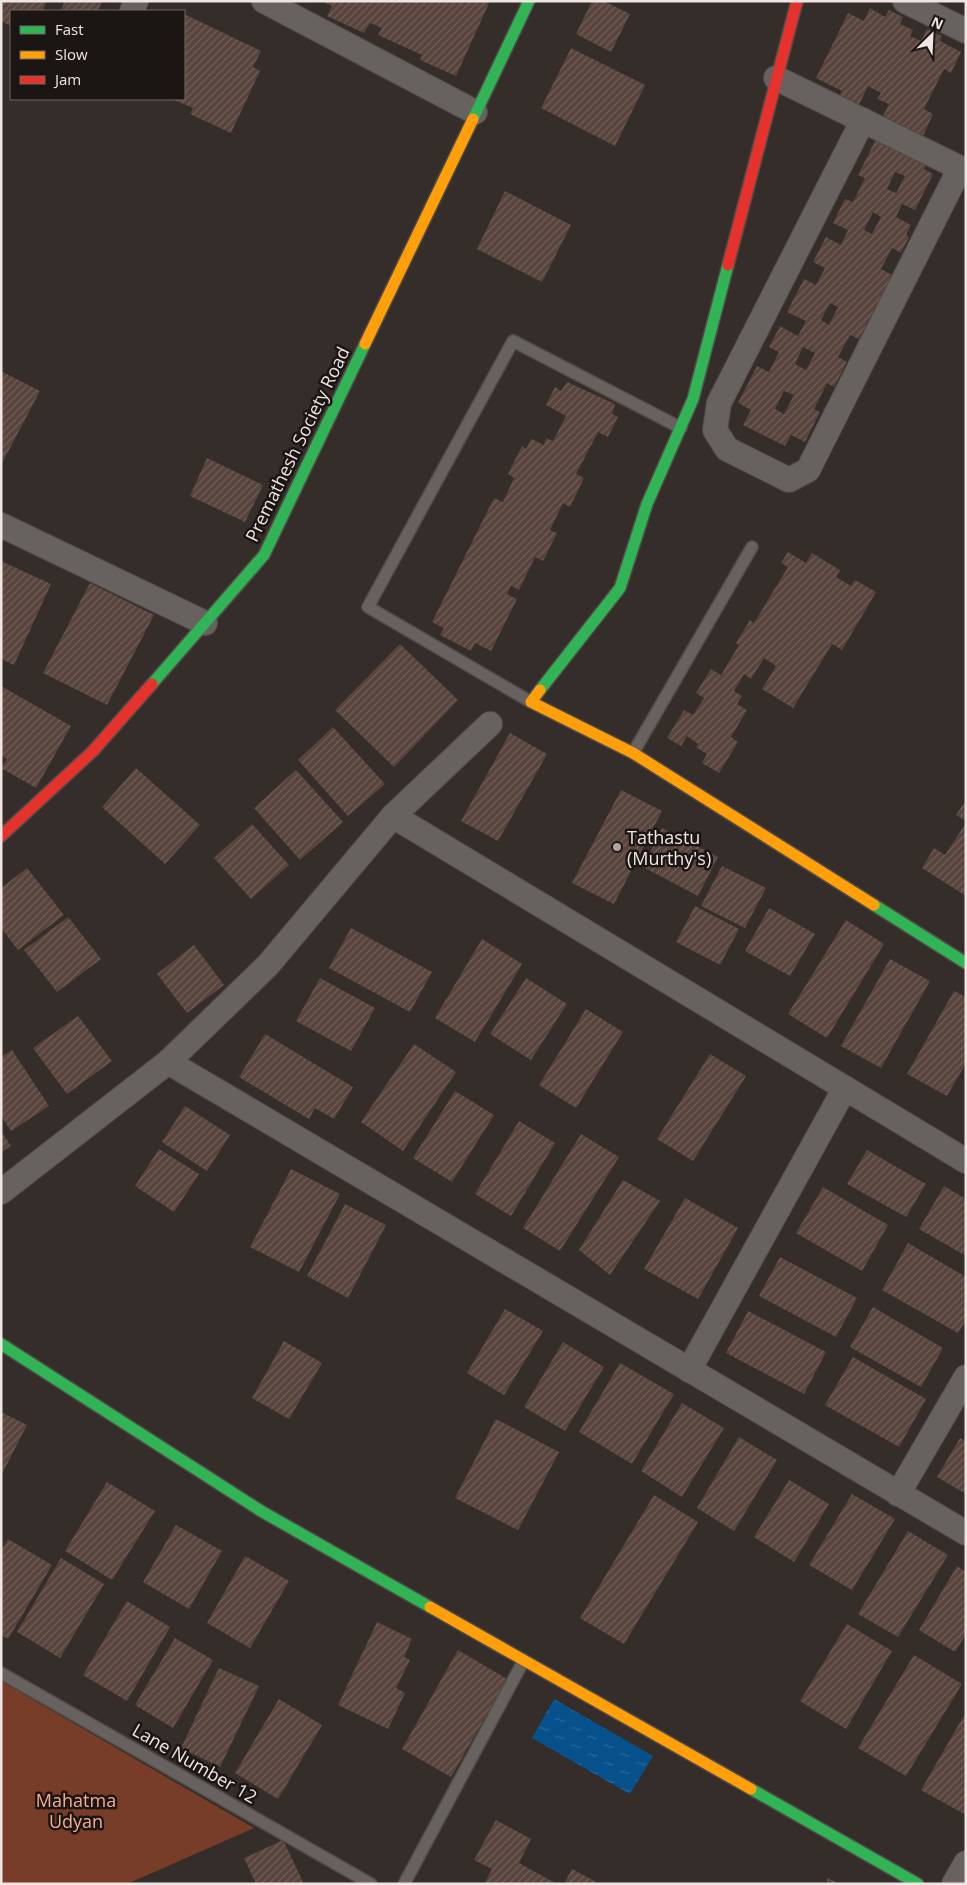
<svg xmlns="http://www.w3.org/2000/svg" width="967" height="1885" font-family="'Open Sans',sans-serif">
<defs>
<pattern id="water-ripples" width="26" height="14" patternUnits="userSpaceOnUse" patternTransform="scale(1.25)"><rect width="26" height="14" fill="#06518b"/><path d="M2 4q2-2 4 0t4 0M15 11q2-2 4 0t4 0" fill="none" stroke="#2b6a9b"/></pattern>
<pattern id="building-hatch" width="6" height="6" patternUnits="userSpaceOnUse" patternTransform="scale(1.25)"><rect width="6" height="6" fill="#58443d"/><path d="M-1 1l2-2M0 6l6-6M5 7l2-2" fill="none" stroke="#705f59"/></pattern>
</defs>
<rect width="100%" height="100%" fill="#342d2a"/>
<path fill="#783d28" d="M1 1681 254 1828 127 1884H1Z"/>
<path fill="url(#water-ripples)" d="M554 1699 653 1756 630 1794 532 1738Z"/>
<g fill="url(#building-hatch)" fill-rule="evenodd">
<path d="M1 1H47L43 9 48 11H11V26L1 21Z"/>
<path d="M65 1H102L98 11H60Z"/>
<path d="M326 1H490L456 76 420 60 422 55 378 35 382 28 370 23 364 33 327 16 332 6 326 3Z"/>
<path d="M592 1H604L630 14 611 52 576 34Z"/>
<path d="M870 8 885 17 889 10 903 17 900 24 913 30 910 36 921 41 927 29 942 36 940 41 961 52 951 73 944 69 924 109 933 114 923 136 883 116 889 104 877 99 881 93 868 86 858 107 838 98 842 91 816 78 848 13 864 21Z"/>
<path d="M184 14 261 51 253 67 260 71 231 133 190 114 193 108 172 99H184Z"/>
<path d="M571 48 645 85 615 146 541 108Z"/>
<path d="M878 135 928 160 924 169 933 174 915 210 902 204 896 217 911 225 906 235 909 237 901 253 892 248 881 269 892 275 859 339 850 335 838 357 847 362 834 387 827 383 814 409 820 412 805 442 791 435 785 446 743 425 751 410 738 403 757 366 769 372 779 352 769 347 780 326 798 336 806 321 787 312 804 279 816 285 825 268 813 262 826 237 841 245 848 230 833 223 845 199 853 202 865 178 858 175ZM895 172 905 176 896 193 887 189ZM873 212 881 217 872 234 864 230ZM830 303 838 307 829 325 821 320ZM803 347 815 353 806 370 795 364ZM784 391 794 395 784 414 775 409Z"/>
<path d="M505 191 571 225 542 282 477 249Z"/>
<path d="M1 371 40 391 1 465Z"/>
<path d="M567 382 615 404 612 414 618 417 608 437 598 432 576 474 584 478 570 507 563 503 550 530 557 533 543 561 535 557 519 590 511 586 507 594 517 599 491 651 475 643 471 651 440 635 444 628 432 622 494 498 503 502 514 478 508 474 522 446 526 449 531 439 544 445 546 438 553 441 566 416 546 405 555 387 561 391Z"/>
<path d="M207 458 263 485 245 522 190 496Z"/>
<path d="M788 552 806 563 812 553 840 570 836 577 851 586 855 580 876 592 842 650 832 644 793 708 762 689 776 666 764 658 751 679 744 674 734 691 742 696 737 704 747 710 731 737 738 742 719 773 702 763 707 754 696 747 698 744 687 736 681 746 667 738 684 710 693 715 704 698 696 693 711 669 721 675 739 645 736 643 750 620 754 623 788 567 781 563Z"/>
<path d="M1 561 51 584 14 665 1 659Z"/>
<path d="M90 583 154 615 107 705 43 673Z"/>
<path d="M400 644 458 700 394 767 335 710Z"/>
<path d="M1 686 71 726 36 788 1 768 7 759 1 755Z"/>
<path d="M333 727 385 784 348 816 298 760Z"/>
<path d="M510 733 547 754 498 841 461 821Z"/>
<path d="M136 768 200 825 165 864 102 807Z"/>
<path d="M296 770 343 822 300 860 254 808Z"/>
<path d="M621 790 662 811 614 904 572 883Z"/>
<path d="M966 800V821L956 815Z"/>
<path d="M966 823V896L922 868 934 848 945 855Z"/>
<path d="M252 824 289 865 251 899 214 858Z"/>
<path d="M662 828 718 857 698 896 643 867Z"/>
<path d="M722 866 766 888 745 928 701 906Z"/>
<path d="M27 868 64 915 18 950 1 928V888Z"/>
<path d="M695 906 739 929 720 965 676 942Z"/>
<path d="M769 908 815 934 790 976 745 951Z"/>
<path d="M68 917 101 959 57 992 24 950Z"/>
<path d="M846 920 884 944 827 1038 788 1014Z"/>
<path d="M351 928 432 972 410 1012 329 968Z"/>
<path d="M482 939 522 964 475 1042 435 1018Z"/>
<path d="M194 945 224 985 187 1013 157 974Z"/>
<path d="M890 959 930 981 881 1068 841 1046Z"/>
<path d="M320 978 375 1008 351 1051 296 1021Z"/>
<path d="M526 978 567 1004 531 1060 490 1034Z"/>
<path d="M954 991 966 997V1063L947 1096 907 1074Z"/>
<path d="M586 1009 623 1032 576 1108 539 1085Z"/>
<path d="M78 1016 112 1061 67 1094 33 1048Z"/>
<path d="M265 1034 353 1087 334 1119 315 1108 309 1119 239 1077Z"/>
<path d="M414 1044 456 1072 403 1151 361 1122Z"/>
<path d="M12 1050 49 1106 11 1131 1 1116V1057Z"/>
<path d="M710 1054 746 1076 693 1161 657 1139Z"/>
<path d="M455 1091 494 1115 452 1182 413 1158Z"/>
<path d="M185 1106 230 1135 207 1171 162 1142Z"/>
<path d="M519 1121 555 1143 511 1216 475 1194Z"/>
<path d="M1 1131 11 1146 1 1152Z"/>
<path d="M581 1134 619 1157 560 1251 523 1228Z"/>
<path d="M159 1149 199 1174 174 1212 135 1186Z"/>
<path d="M867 1150 926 1184 906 1217 847 1184Z"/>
<path d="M291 1169 340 1194 299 1272 250 1247Z"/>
<path d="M623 1180 660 1201 610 1275 579 1250Z"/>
<path d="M944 1186 966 1199V1256L919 1229Z"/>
<path d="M823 1187 888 1225 862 1271 796 1233Z"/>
<path d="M685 1198 738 1228 698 1299 644 1269Z"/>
<path d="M345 1204 386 1225 348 1298 307 1276Z"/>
<path d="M908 1243 966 1277V1320L958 1333 882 1290Z"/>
<path d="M780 1257 857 1298 836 1337 759 1296Z"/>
<path d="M873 1307 943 1348 921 1387 850 1347Z"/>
<path d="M505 1309 543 1331 504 1395 467 1373Z"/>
<path d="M748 1311 826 1352 804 1394 726 1353Z"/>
<path d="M284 1341 322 1363 289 1419 252 1398Z"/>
<path d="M563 1342 604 1367 565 1431 524 1407Z"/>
<path d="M853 1357 926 1399 899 1447 825 1405Z"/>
<path d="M620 1363 674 1394 632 1464 579 1432Z"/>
<path d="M682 1403 724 1428 682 1497 641 1471Z"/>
<path d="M1 1412 27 1425 1 1476Z"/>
<path d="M496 1419 559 1452 518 1530 455 1498Z"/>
<path d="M739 1437 777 1460 734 1531 697 1508Z"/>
<path d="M960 1438 966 1441V1494L937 1477Z"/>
<path d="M789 1480 829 1504 794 1562 754 1537Z"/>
<path d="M107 1482 155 1511 112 1580 65 1551Z"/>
<path d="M852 1494 895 1519 852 1590 809 1565Z"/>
<path d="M654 1495 698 1522 624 1644 580 1618Z"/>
<path d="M176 1525 222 1551 189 1609 143 1582Z"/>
<path d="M908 1531 948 1555 898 1637 858 1614Z"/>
<path d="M8 1539 52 1565 8 1639 1 1635V1551Z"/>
<path d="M245 1556 289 1581 250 1648 207 1623Z"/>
<path d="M61 1558 104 1584 60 1658 17 1632Z"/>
<path d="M957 1566 966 1572V1634L955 1652 919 1630Z"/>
<path d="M127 1601 170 1627 127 1701 83 1675Z"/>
<path d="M377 1622 412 1639 404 1657 410 1660 396 1688 405 1693 388 1729 338 1705Z"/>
<path d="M847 1624 892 1651 846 1729 800 1701Z"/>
<path d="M175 1638 213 1660 173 1728 135 1705Z"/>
<path d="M458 1650 507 1679 451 1777 402 1749Z"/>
<path d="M914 1655 962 1684 906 1776 858 1748Z"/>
<path d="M219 1668 259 1686 220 1767 181 1748Z"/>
<path d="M279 1699 322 1725 278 1799 235 1773Z"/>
<path d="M966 1712V1815L921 1790Z"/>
<path d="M496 1820 531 1839 519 1863 557 1884H484L492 1869 474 1860Z"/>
<path d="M283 1840 304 1884H256L244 1858Z"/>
<path d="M572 1869 600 1884H564Z"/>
<path d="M828 1878 840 1884H826Z"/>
</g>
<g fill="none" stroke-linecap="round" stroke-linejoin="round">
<defs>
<g id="lane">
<path d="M531 702 368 607 513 341 681 428"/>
<path d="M633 753 752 547"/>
<path d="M1 1673 371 1884"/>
<path d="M404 1884 524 1660"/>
</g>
<g id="street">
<path d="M264 1 475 112"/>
<path d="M905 1 966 31"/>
<path d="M132 11 136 1"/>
<path d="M776 78 960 168 808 470 789 480 727 449 715 430 719 403 863 120"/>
<path d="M1 525 205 623"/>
<path d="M393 816 966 1161"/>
<path d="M168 1062 966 1533"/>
<path d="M1 1192 168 1062 268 965 393 816 490 724"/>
<path d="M689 1370 845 1088"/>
<path d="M898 1494 966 1377"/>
<path d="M954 1884 966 1863"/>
</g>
<g id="fast">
<path d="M473 119 529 1"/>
<path d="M152 684 264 555 365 344"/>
<path d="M540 690 620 588 647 504 693 399 728 265"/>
<path d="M874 905 966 963"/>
<path d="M1 1344 261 1511 430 1607"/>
<path d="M751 1789 918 1884"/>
</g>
<g id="slow">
<path d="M365 344 473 119"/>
<path d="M540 690 531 702 633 753 874 905"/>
<path d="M430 1607 751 1789"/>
</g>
<g id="jam">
<path d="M728 265 797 1"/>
<path d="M1 836 93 751 152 684"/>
</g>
</defs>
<use href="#lane" stroke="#524c49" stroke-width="14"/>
<use href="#street" stroke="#524c49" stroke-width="26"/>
<use href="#fast" stroke="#524c49" stroke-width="14"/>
<use href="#slow" stroke="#524c49" stroke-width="14"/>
<use href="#jam" stroke="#524c49" stroke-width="14"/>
<use href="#lane" stroke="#676260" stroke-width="11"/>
<use href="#street" stroke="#676260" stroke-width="24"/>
<use href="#fast" stroke="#30b455" stroke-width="11"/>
<use href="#slow" stroke="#ff9f0a" stroke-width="11"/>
<use href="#jam" stroke="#e5322d" stroke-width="11"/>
</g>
<circle fill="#aea5a2" stroke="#1b1513" stroke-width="2" cx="617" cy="847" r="5"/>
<g text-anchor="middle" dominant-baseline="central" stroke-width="5" stroke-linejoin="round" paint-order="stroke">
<g font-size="18" fill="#efe6e3" stroke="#1b1513">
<text transform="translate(297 444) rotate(-64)">Premathesh Society Road</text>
<text transform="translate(195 1763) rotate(30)">Lane Number 12</text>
</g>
<g font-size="18" fill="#efe6e3" stroke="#1b1513" text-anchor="start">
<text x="627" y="837">Tathastu<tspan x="627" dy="21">(Murthy's)</tspan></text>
</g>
<g font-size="18" fill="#f5ac93" stroke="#1b1513">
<text x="76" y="1800">Mahatma<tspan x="76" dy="21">Udyan</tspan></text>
</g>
</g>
<rect width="967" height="1885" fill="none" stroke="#efe6e3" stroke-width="5"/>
<rect x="10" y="10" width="175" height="90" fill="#1b1513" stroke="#706966"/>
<rect x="20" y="26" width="25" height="8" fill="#30b455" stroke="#706966"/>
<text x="55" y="35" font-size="15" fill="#efe6e3">Fast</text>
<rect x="20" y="51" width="25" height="8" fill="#ff9f0a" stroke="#706966"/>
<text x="55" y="60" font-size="15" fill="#efe6e3">Slow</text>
<rect x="20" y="76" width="25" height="8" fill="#e5322d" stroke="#706966"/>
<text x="55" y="85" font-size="15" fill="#efe6e3">Jam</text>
<g transform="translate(932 35) rotate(24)" stroke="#1b1513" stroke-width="4" paint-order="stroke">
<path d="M0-4L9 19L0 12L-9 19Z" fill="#efe6e3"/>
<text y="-8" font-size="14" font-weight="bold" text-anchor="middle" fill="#efe6e3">N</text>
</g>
</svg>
